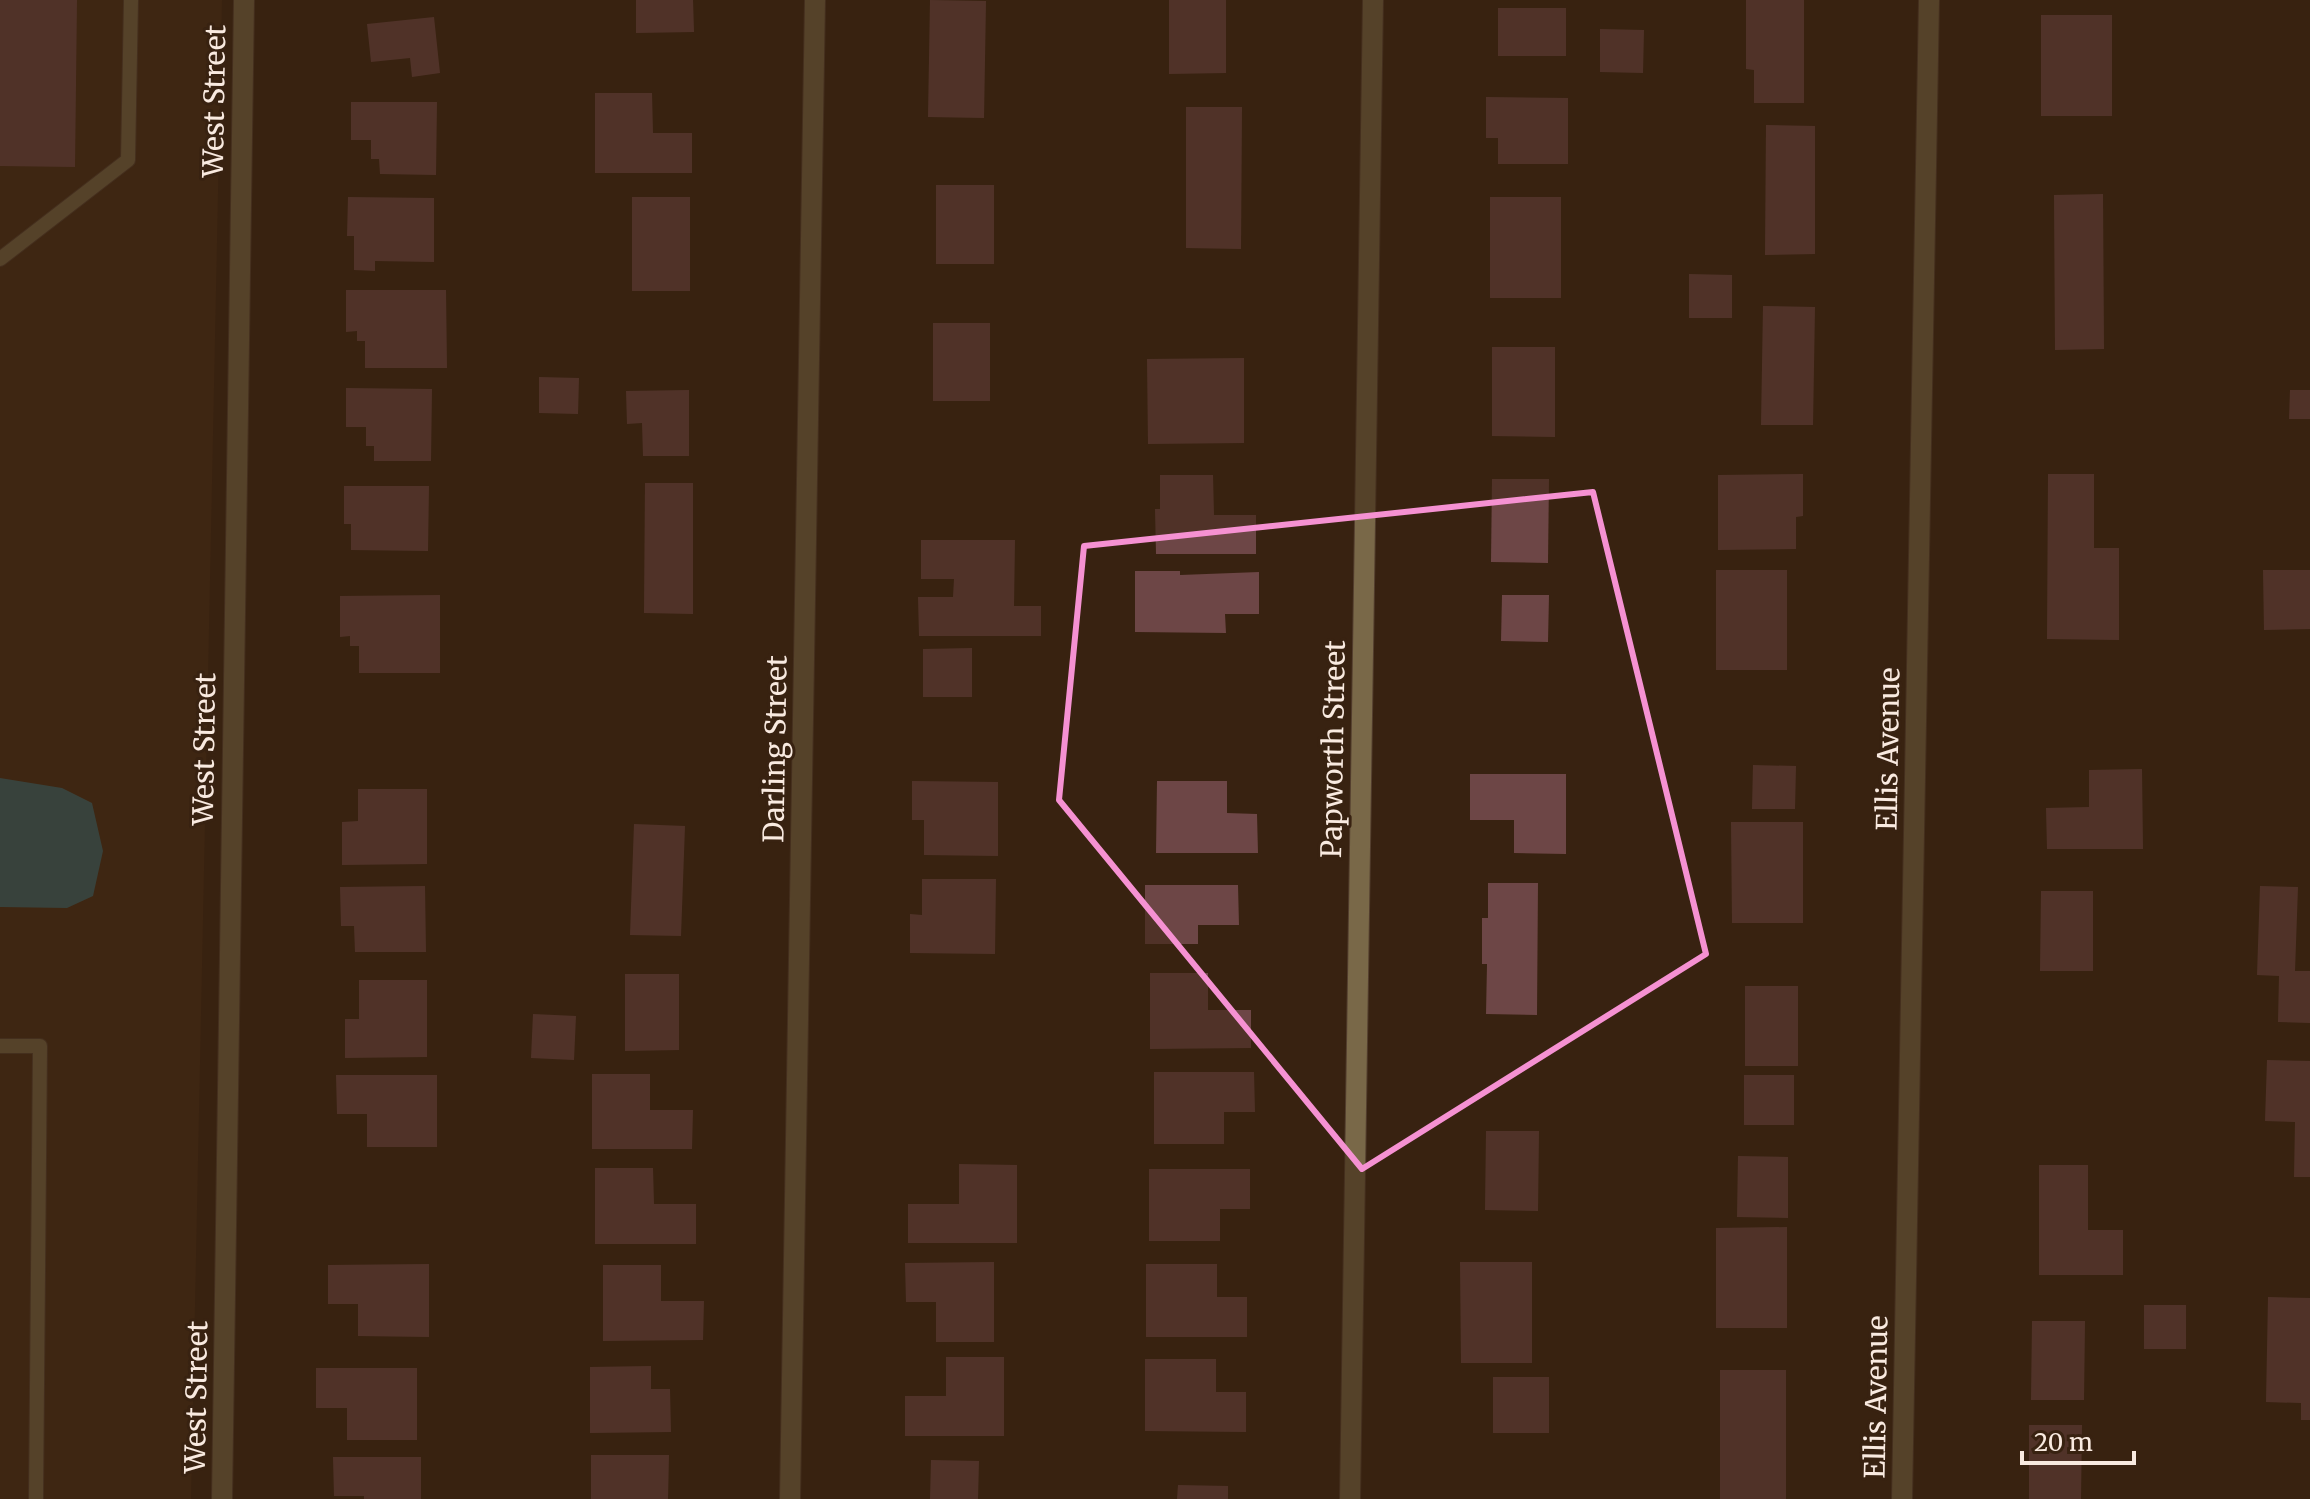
<svg xmlns="http://www.w3.org/2000/svg" width="2310" height="1499" font-family="Merriweather,serif">
<rect width="100%" height="100%" fill="#382211"/>
<path fill="#452a14" d="M0 0H222L191 1499H0Z"/>
<path fill="#396971" d="M0 778 62 788 92 803 103 851 93 896 67 908 0 907Z"/>
<g fill="#6d4646">
<path d="M0 0H77L75 167 0 166Z"/>
<path d="M636 0H693L694 32 636 33Z"/>
<path d="M930 0 986 1 984 118 928 117Z"/>
<path d="M1169 0H1226V73L1169 74Z"/>
<path d="M1746 0H1804V103H1754V70L1746 69Z"/>
<rect x="1498" y="8" width="68" height="48"/>
<rect x="2041" y="15" width="71" height="101"/>
<path d="M434 17 440 73 412 77 410 58 371 62 367 24Z"/>
<path d="M1600 29 1644 30 1643 73 1600 72Z"/>
<path d="M595 93H652L653 133H692V173H595Z"/>
<path d="M1486 97 1568 98V164H1498V138H1486Z"/>
<path d="M351 102H437L436 175 380 174 379 159H371V140H351Z"/>
<path d="M1186 107H1242L1241 249 1186 248Z"/>
<path d="M1766 125 1815 126V254L1765 255Z"/>
<rect x="936" y="185" width="58" height="79"/>
<path d="M2103 194 2104 349 2055 350 2054 195Z"/>
<path d="M348 197 434 198V262L375 261V271L354 270V236H347Z"/>
<rect x="632" y="197" width="58" height="94"/>
<rect x="1490" y="197" width="71" height="101"/>
<path d="M1689 274 1732 275V318H1689Z"/>
<path d="M346 290H446L447 368H365V341H357V331L346 332Z"/>
<path d="M1763 306 1815 307 1813 425H1761Z"/>
<rect x="933" y="323" width="57" height="78"/>
<path d="M1492 347H1555V437L1492 436Z"/>
<path d="M1244 358V443L1148 444 1147 359Z"/>
<path d="M539 377 579 378 578 414 539 413Z"/>
<path d="M346 388 432 389 431 461H374V446H366V427H346Z"/>
<path d="M689 390V456H643L642 423 627 424 626 391Z"/>
<path d="M2290 390H2310V419H2289Z"/>
<path d="M1803 474V516L1796 517V549L1718 550V475Z"/>
<path d="M2048 474H2094V548H2119V640L2047 639Z"/>
<path d="M1160 475H1213L1214 515H1256V554H1156L1155 509H1160Z"/>
<path d="M1492 479H1549L1548 563 1491 562Z"/>
<path d="M645 483H693V614L644 613Z"/>
<path d="M344 486H429L428 551 351 550V524H344Z"/>
<path d="M921 540H1015L1014 606H1041V636H919L918 597H953L954 579H921Z"/>
<rect x="1716" y="570" width="71" height="100"/>
<path d="M2263 570H2310V629L2264 630Z"/>
<path d="M1135 571H1180V575L1259 572V614H1225L1226 633 1135 632Z"/>
<path d="M440 595V673H359V646H350V636L340 637V596Z"/>
<path d="M1502 595H1549L1548 642 1501 641Z"/>
<path d="M972 648V697H923V649Z"/>
<path d="M1753 765 1796 766 1795 809H1752Z"/>
<path d="M2142 769 2143 849H2047L2046 808 2089 807V770Z"/>
<path d="M1470 774H1566V854L1514 853V820H1470Z"/>
<path d="M912 781 998 782V856L924 855V820H912Z"/>
<path d="M1157 781H1227V813L1257 814 1258 853H1156Z"/>
<path d="M358 789H427V864L342 865V822L358 821Z"/>
<path d="M1731 822H1803V923H1732Z"/>
<path d="M634 824 685 826 681 936 630 935Z"/>
<path d="M922 879H996L995 954 910 953V914L922 915Z"/>
<path d="M1488 883H1538L1537 1015 1486 1014 1487 964H1482V918H1488Z"/>
<path d="M1145 885H1238L1239 925H1198V944H1145Z"/>
<path d="M425 886 426 952H355L354 926H341L340 887Z"/>
<path d="M2260 886 2298 887 2295 971H2310V1023L2278 1022 2279 976 2257 975Z"/>
<path d="M2041 891H2093V971H2040Z"/>
<path d="M1150 973H1208V1010H1251V1048L1150 1049Z"/>
<path d="M625 974H679V1050L625 1051Z"/>
<path d="M359 980H427V1057L345 1058V1019H359Z"/>
<rect x="1745" y="986" width="53" height="80"/>
<path d="M533 1014 576 1016 574 1060 531 1058Z"/>
<path d="M2267 1060 2310 1061V1177H2294L2295 1122 2265 1121Z"/>
<path d="M1154 1072H1254L1255 1112H1224V1144H1154Z"/>
<path d="M592 1074H650V1110H693L692 1149H592Z"/>
<path d="M336 1075H437V1147H367V1114H337Z"/>
<rect x="1744" y="1075" width="50" height="50"/>
<path d="M1486 1131H1539L1538 1211 1485 1210Z"/>
<path d="M1738 1156 1788 1157V1218L1737 1217Z"/>
<path d="M959 1164 1017 1165V1243H908V1204H959Z"/>
<path d="M2039 1165H2088V1230H2123V1275H2039Z"/>
<path d="M595 1168H653L654 1204H696V1244H595Z"/>
<path d="M1149 1169H1250V1209H1220V1241H1149Z"/>
<path d="M1787 1227V1328H1716V1228Z"/>
<path d="M994 1262V1342H936V1302H906L905 1263Z"/>
<path d="M1460 1262H1532V1363H1461Z"/>
<path d="M429 1264V1337L358 1336V1304H328V1265Z"/>
<path d="M1146 1264H1217V1297H1247V1337H1146Z"/>
<path d="M603 1265H661V1301H704L703 1340 603 1341Z"/>
<path d="M2268 1297 2310 1298V1420H2301V1403L2266 1402Z"/>
<rect x="2144" y="1305" width="42" height="44"/>
<path d="M2032 1321H2085L2084 1400H2031Z"/>
<path d="M946 1357H1004V1436H905V1396H946Z"/>
<path d="M1145 1359H1216V1392H1246V1432L1145 1431Z"/>
<path d="M651 1366V1389H670L671 1432 590 1433V1367Z"/>
<path d="M316 1368H417V1440H347V1408H316Z"/>
<rect x="1720" y="1370" width="66" height="129"/>
<rect x="1493" y="1377" width="56" height="56"/>
<path d="M2029 1425H2082L2081 1499H2029Z"/>
<path d="M591 1455H669L668 1499H591Z"/>
<path d="M333 1457H421V1499H364V1496H334Z"/>
<path d="M931 1460 979 1461 978 1499H930Z"/>
<path d="M1178 1485 1228 1486V1499H1177Z"/>
</g>
<g fill="none" stroke-linecap="round" stroke-linejoin="round">
<defs>
<g id="service">
<path d="M0 259 128 160 131 0"/>
<path d="M0 1046H40L36 1499"/>
</g>
<g id="minor">
<path d="M222 1499 244 0"/>
<path d="M790 1499 815 0"/>
<path d="M1350 1499 1373 0"/>
<path d="M1902 1499 1929 0"/>
</g>
</defs>
<use href="#service" stroke="#533e2e" stroke-width="16"/>
<use href="#minor" stroke="#533e2e" stroke-width="22"/>
<use href="#service" stroke="#796848" stroke-width="14"/>
<use href="#minor" stroke="#796848" stroke-width="20"/>
</g>
<path d="M0 0H2310V1499H0ZM1593 492 1706 954 1362 1169 1059 800 1084 546Z" fill="#382211" fill-opacity=".55" fill-rule="evenodd"/>
<path fill="none" stroke="#f591d2" stroke-width="6" stroke-linejoin="round" d="M1593 492 1706 954 1362 1169 1059 800 1084 546Z"/>
<g text-anchor="middle" dominant-baseline="central" stroke-width="6" stroke-linejoin="round" paint-order="stroke">
<g font-size="28" fill="#f9eae0" stroke="#382211">
<text transform="translate(214 101) rotate(-89)">West Street</text>
<text transform="translate(204 749) rotate(-89)">West Street</text>
<text transform="translate(775 749) rotate(-89)">Darling Street</text>
<text transform="translate(1333 749) rotate(-89)">Papworth Street</text>
<text transform="translate(1888 749) rotate(-89)">Ellis Avenue</text>
<text transform="translate(196 1397) rotate(-89)">West Street</text>
<text transform="translate(1876 1397) rotate(-89)">Ellis Avenue</text>
</g>
</g>
<path d="M2022 1451v12h112v-12" fill="none" stroke="#f9eae0" stroke-width="4"/>
<text x="2034" y="1451" font-size="24" fill="#f9eae0" stroke="#382211" stroke-width="6" paint-order="stroke">20 m</text>
</svg>
